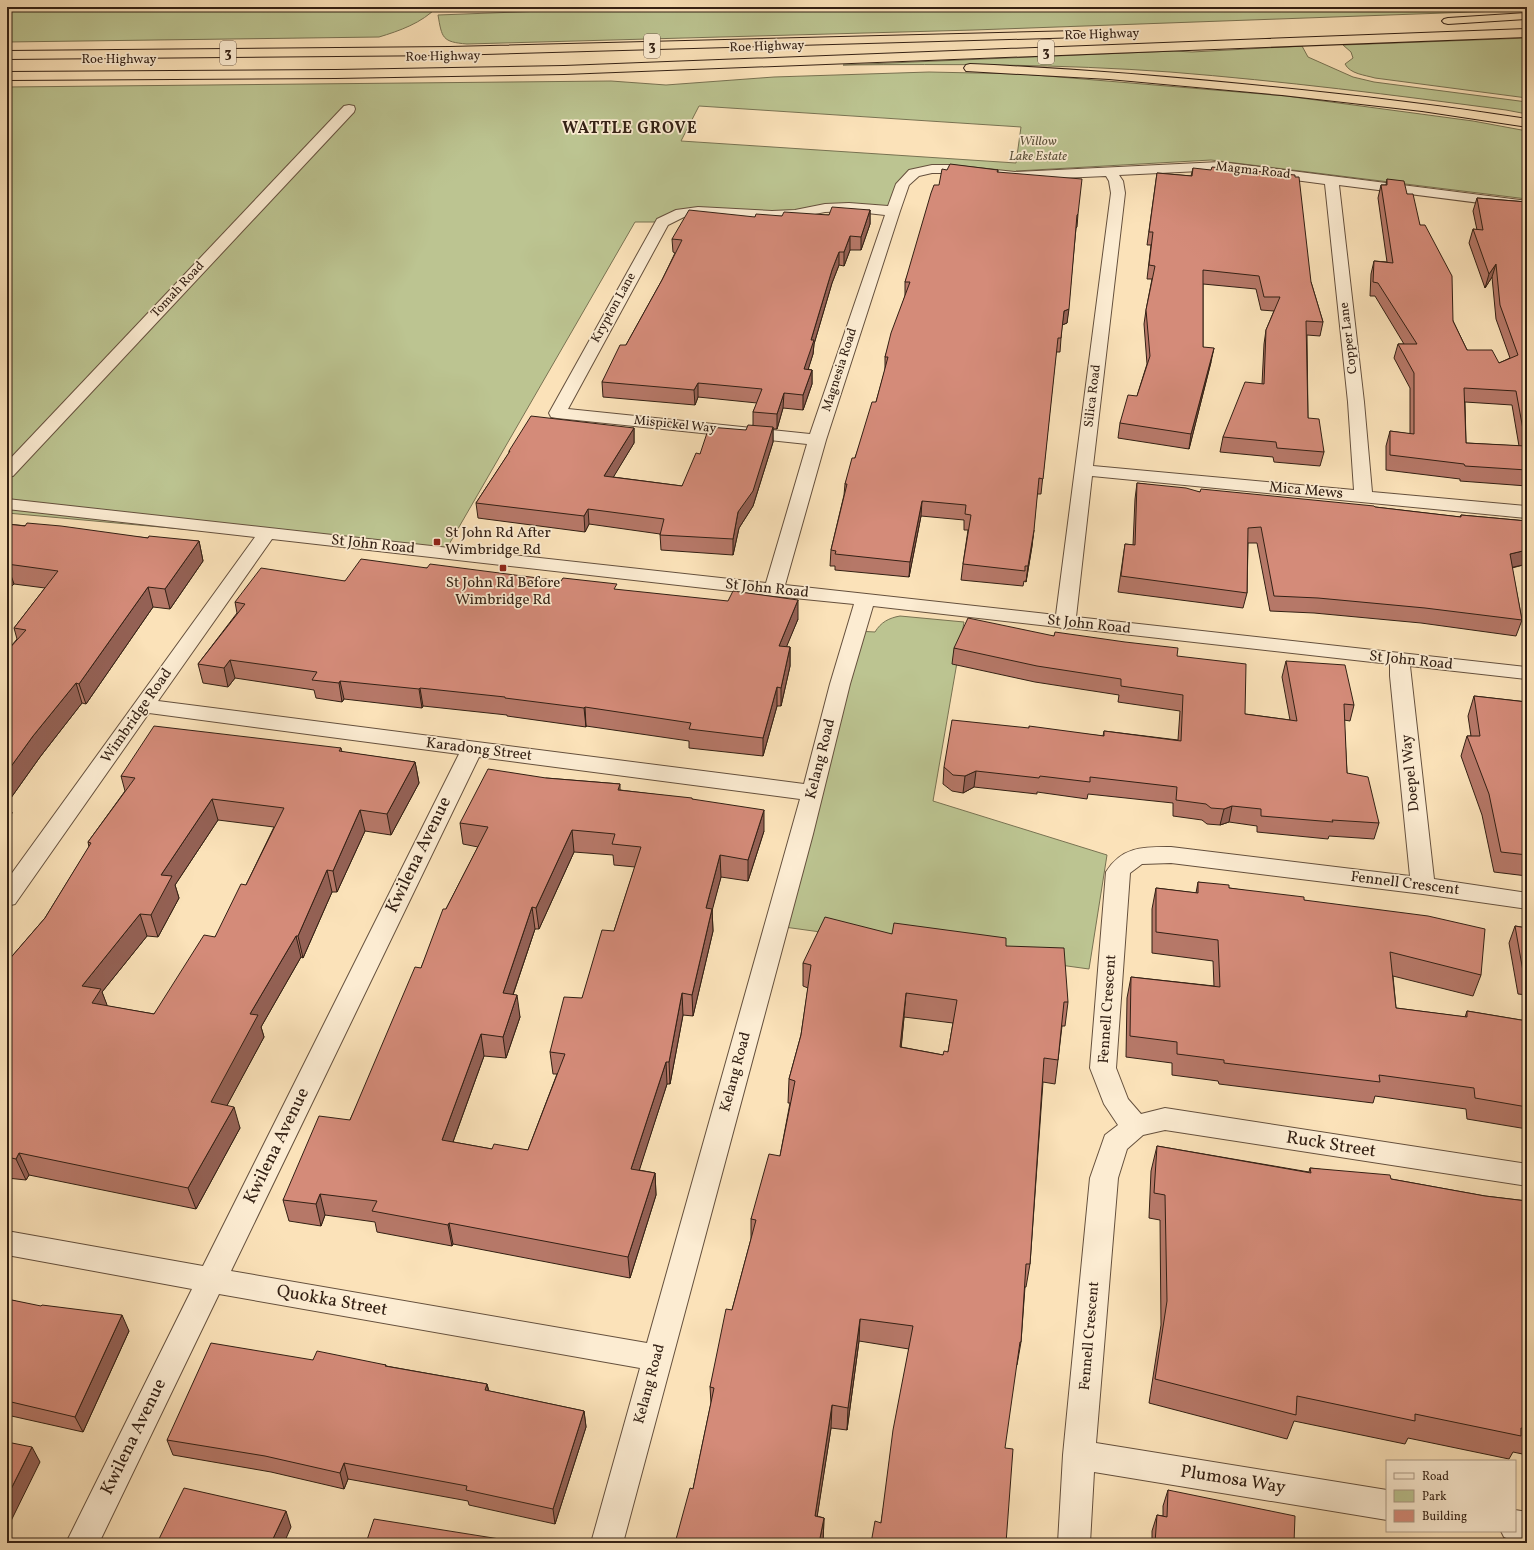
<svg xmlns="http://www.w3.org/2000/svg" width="1534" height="1550" font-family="Vollkorn,serif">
<rect width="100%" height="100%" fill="#fbe2b9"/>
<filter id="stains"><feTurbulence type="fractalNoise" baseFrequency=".005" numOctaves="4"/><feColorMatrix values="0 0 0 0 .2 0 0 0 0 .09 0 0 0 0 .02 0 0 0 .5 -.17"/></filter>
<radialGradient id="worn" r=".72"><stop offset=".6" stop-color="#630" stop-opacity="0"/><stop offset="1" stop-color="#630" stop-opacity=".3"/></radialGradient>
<g fill="#bcc491" stroke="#787252" fill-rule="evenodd">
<path d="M7 7H437C422 23 399 31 379 37L7 42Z"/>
<path d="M649 7H1527V10L974 30 467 44C442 42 442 38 438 15Z"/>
<path d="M1527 38V98L1375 78C1365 75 1350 74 1345 64L1353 58 1351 52 1343 45Z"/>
<path d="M1302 46 1308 57 1353 77 1374 82 1527 102V114L1506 110C1394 95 1283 81 1170 72 1061 64 952 64 843 65L1174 51 1192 52Z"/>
<path d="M929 72 1023 74 1286 96 1473 121 1527 131V199L1211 160 1016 171 1015 176 949 169 914 173 893 211 849 207 795 214 698 211 662 222H635L444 553 7 513V87L611 81 666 85 774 77ZM699 106 1021 127 1016 163 681 141Z"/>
<path d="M900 616 964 622 933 801 1107 855 1089 969 777 926 856 631 875 632C881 622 889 618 900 616Z"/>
</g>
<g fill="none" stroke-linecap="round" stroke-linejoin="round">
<defs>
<g id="minor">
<path d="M349 105 354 106 355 109 354 112 13 476 7 477V462L344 106Z"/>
<path d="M1220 162 1527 201V209L1339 185 1364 402 1372 492 1527 506V518L1092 476 1076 617 1527 667V679L1410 666 1434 879 1527 893V909L1423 894 1171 863 1142 864 1130 873 1116 1068 1128 1099 1141 1114 1165 1108 1527 1164V1186L1165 1130 1143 1135 1127 1149 1118 1178 1096 1443 1387 1490V1520L1094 1472 1090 1543H1058L1063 1455 1090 1178 1105 1135 1118 1125 1104 1104 1090 1068 1106 872C1122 846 1144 847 1171 847L1410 876 1390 676V664L1069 628 1065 629 1058 627 873 606 850 684 813 834 623 1543H591L640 1368 219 1294 99 1543H66L192 1289 7 1255V1231L203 1266 459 754 149 713 15 904 7 906V880L255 537 7 509V499L766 583 807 444 557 418 551 417 549 413 657 219 676 210 698 207 772 211 795 210 825 204 849 203 888 206 896 184 909 170 932 165H949L1015 172ZM1220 170 1325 184 1348 402 1354 490 1093 466 1125 193 1123 181 1119 175ZM932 173H949L1015 180 1106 176 1109 181 1111 193 1056 615 785 585 826 440 900 211 909 185 919 176ZM849 211 885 215 810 434 568 409 668 225 684 217 698 215 772 219 795 218 825 212ZM272 539 774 596 854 604 830 684 804 784 158 701ZM479 757 800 799 647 1343 231 1271Z"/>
<path d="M1515 1510 1527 1512V1543L1515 1542 1504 1537 1501 1531H1515Z"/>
</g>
<g id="motorway">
<path d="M1527 13V19L1448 24 1444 23 1442 21 1444 19 1448 18Z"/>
<path d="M1527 29V37L564 74 336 78 7 80V72L336 70 564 66Z"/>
<path d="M1078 31 1082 33 1084 35 1082 37 450 55 7 59V51L450 47Z"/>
<path d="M970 64C1061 68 1151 75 1242 84 1337 93 1432 104 1527 119V127L1422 111 1282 95 1109 79 966 71 964 68 966 65Z"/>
</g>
</defs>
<use href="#minor" stroke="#65503d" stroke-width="2"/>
<use href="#motorway" stroke="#332014" stroke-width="2"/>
<use href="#minor" fill="#fcecd2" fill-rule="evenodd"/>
<use href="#motorway" fill="#fbe2b9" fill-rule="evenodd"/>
</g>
<g fill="#b67868" stroke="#332014" fill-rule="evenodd">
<path d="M1193 168 1311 282 1323 322 1320 336 1307 335 1308 418 1324 452 1320 466 1274 462 1273 457 1220 452 1223 437 1262 384 1264 344 1266 330 1274 311 1261 310 1256 289 1203 284V347L1211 362 1189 449 1118 438 1120 423 1137 396 1147 364 1144 324 1146 310 1152 279H1147L1151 245H1147L1157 173 1191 176Z"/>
<path d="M947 170H998V173L1077 227 1076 228 1067 323 1062 325 1060 352H1056L1041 494H1037L1032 546 1026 582 1024 581 1023 586 961 580 963 564 968 530H964V520L921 516 909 577 835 570V566H830L831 550 844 495 845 484 876 402 885 370V357L905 296V282Z"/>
<path d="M1387 179 1407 194 1420 225 1453 321 1467 350 1499 363 1510 358 1496 319 1492 277 1485 288 1469 243 1473 229 1477 230 1473 211 1477 198 1527 202V486L1460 481V479L1386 470V446L1390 431 1410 434V388L1394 358 1398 344H1404L1375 296H1370L1371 274 1374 261 1387 262 1378 198 1381 185H1386ZM1465 402 1512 405 1519 446 1466 443Z"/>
<path d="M870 210V224L861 250H850L844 266 839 265 832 283 814 344 813 354 808 369 812 370V384L803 410 783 408 777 429H773V442L753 506 739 528 733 555 661 550 660 534 589 524 585 532 478 518 476 503 509 453V451L634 428V443L613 477 682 486 700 454 746 430 753 425V412L757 403 698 397 695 405 603 397 602 382 626 345 662 280 675 253 673 252 672 239 755 217 829 215Z"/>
<path d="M1137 483 1200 492 1375 507 1460 517 1461 515 1527 521V564L1512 568 1522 620 1516 636 1421 623 1314 613 1270 611 1257 543H1248L1247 593 1243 608 1118 592 1125 544 1133 545 1135 499Z"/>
<path d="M7 524 148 538 199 541 203 561 170 609 153 607 86 704 82 703 40 757 8 802 12 813 7 820V651L17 639 14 628 45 588 14 584 7 591Z"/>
<path d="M427 568 617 590 798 619 786 647H790V666L781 706H777L763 756 689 748V741L586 726V727L507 716V715L423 706 422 708 344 699 342 702 316 698 314 690 235 678 228 687 203 683 198 664 237 613 235 602 345 581Z"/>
<path d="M1054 636 1177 656 1245 714 1290 720 1282 677 1286 661 1354 705 1350 721 1344 720 1347 773 1379 823 1374 839 1329 836 1328 839 1257 832V826L1229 822 1220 825 1207 824 1202 820 1173 816V803L1088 794 1087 799 1037 792V794L974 787 963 793 952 791 943 784 944 767 1029 728 1103 736 1104 731 1178 740 1180 711 1118 702 1119 695 1035 682 952 664 954 648Z"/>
<path d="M1474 696 1527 702V876L1494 872 1482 815 1461 756 1467 736H1471L1468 716Z"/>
<path d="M341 748 342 752 415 762 419 783 391 835 365 831 337 892H332L303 958 301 957 261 1027 264 1037 227 1105 240 1128 196 1209 29 1175 26 1180 7 1178V962L45 918 89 847 88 842 125 791 121 776ZM218 820 274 827 246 885 215 937 154 1014 107 1006 102 992 147 936 158 937 179 898 175 885Z"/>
<path d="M546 778 620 784V790L692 799 764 831 748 881 721 877 712 909 713 931 693 1016 683 1015 670 1084H667L639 1170 655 1173 656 1195 630 1278 453 1244 452 1246 377 1232 375 1222 325 1215 321 1226 289 1221 283 1200 350 1120 421 968 446 909 478 847 463 844 460 823ZM574 852 613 855 614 865 635 867 614 931 582 998 550 1052 553 1074H557L528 1150 492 1149 453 1142 484 1056 506 1058 520 1017 513 995 535 929H539Z"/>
<path d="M1198 882 1229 888 1304 900 1481 975 1473 996 1393 976 1396 1008 1465 1017 1467 1011 1527 1021V1129L1467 1119 1466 1109 1375 1096 1373 1103 1219 1084 1218 1081 1172 1075V1063L1126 1057 1127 998 1131 977 1214 986 1213 961 1152 953V909L1156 888 1196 893Z"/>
<path d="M1515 926 1527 928V995L1518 994 1509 943Z"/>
<path d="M892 934 1006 946 1068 1002 1065 1026H1062L1058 1060 1055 1084 1043 1082 1030 1264 1026 1287H1025L1021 1342 1017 1365H1016L881 1523 909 1349 859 1341 847 1430 831 1428 817 1516 824 1518 823 1543H675L693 1489 711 1403 710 1387 732 1310 751 1239V1219L780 1156 790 1103H788L789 1079 801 1035 808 988 803 986V963ZM904 1017 953 1023 948 1052 943 1055 901 1047Z"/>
<path d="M1157 1146 1309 1172 1310 1168 1391 1179 1485 1196 1527 1201V1455L1513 1452 1509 1459 1408 1438 1405 1444 1294 1421 1287 1439 1149 1403 1161 1325 1160 1220 1149 1218 1151 1171Z"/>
<path d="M7 1299 129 1331 83 1432 7 1415Z"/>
<path d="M313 1360 386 1365V1366L487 1384 489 1391 584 1411 586 1427 555 1524 469 1505 468 1501 348 1479 344 1489 271 1472 173 1455 167 1440Z"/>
<path d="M1168 1490 1294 1543H1152V1531L1157 1515 1163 1516V1506Z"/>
</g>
<g fill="#946155" stroke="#332014">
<path d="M870 210V224L861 250V237Z"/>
<path d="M1078 214 1077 227 1075 229 1077 215Z"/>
<path d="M850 236V250L844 266V252Z"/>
<path d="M839 252V265L832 283 814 344 813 354 804 383V369L811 340 832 270Z"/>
<path d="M1496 264 1492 277 1485 288 1489 274Z"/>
<path d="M1069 309 1067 323 1062 325 1064 311Z"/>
<path d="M1214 348 1211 362 1189 449 1191 434Z"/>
<path d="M812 370V384L803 410V395Z"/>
<path d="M698 383V397L695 405 694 390Z"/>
<path d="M784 393 783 408 777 429V414Z"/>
<path d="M773 427V442L753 506 739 528 733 555V539L738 512Z"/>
<path d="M634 428V443L605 491 604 476Z"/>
<path d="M922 501 921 516 909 577 910 562Z"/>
<path d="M588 509 589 524 585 532 584 516Z"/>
<path d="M1034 530 1032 546 1026 582 1028 566Z"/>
<path d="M199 541 203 561 170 609 165 589Z"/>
<path d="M1527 550V564L1505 569 1510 554Z"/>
<path d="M7 564 14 584 7 591Z"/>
<path d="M148 587 153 607 86 704 79 684Z"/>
<path d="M798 600V619L779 665V646Z"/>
<path d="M790 647V666L781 706V688Z"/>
<path d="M230 660 235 678 228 687 224 668Z"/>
<path d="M340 681 344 699 342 702 339 683Z"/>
<path d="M76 683 82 703 40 757 8 802 12 813 7 820V772L33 736Z"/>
<path d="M777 687V706L763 756V738Z"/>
<path d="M420 688 423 706 422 708 419 689Z"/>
<path d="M585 707 586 726V727L584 708Z"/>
<path d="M415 762 419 783 391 835 387 814Z"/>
<path d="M976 771 974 787 963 793 965 776Z"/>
<path d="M212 799 218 820 175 885 179 898 158 937 151 915 161 875Z"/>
<path d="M1232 806 1229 822 1220 825 1224 809Z"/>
<path d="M360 810 365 831 337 892 333 871Z"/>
<path d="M764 810V831L748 881V860Z"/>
<path d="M572 830 574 852 539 929 536 908Z"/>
<path d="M720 855 721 877 707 930 706 908Z"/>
<path d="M327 870 332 892 303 958 298 936Z"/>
<path d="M532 907 535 929 506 1015 503 993Z"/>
<path d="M712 909 713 931 693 1016 692 995Z"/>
<path d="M140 914 147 936 102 992 109 1010 100 1025 82 986Z"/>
<path d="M296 936 301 957 261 1027 264 1037 217 1124 211 1102 250 1014Z"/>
<path d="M682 993 683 1015 670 1084 669 1062Z"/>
<path d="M906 993 904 1017 899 1071 900 1047Z"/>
<path d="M517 995 520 1017 506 1058 503 1037Z"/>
<path d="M481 1034 484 1056 446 1161 442 1140Z"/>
<path d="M666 1062 667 1084 633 1190 631 1169Z"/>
<path d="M234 1107 240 1128 196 1209 188 1188Z"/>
<path d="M19 1153 29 1175 26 1180 16 1159Z"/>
<path d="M655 1173 656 1195 630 1278 628 1257Z"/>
<path d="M320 1194 325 1215 321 1226 316 1204Z"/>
<path d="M449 1223 453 1244 452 1246 448 1225Z"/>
<path d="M122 1315 129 1331 83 1432 75 1417Z"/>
<path d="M860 1319 859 1341 847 1430 848 1408Z"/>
<path d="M487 1384 490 1400 485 1390Z"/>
<path d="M832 1405 831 1428 814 1537 815 1516Z"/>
<path d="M584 1411 586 1427 555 1524 553 1509Z"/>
<path d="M32 1447 40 1462 7 1529V1497Z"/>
<path d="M344 1463 348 1479 344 1489 340 1473Z"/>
<path d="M286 1511 291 1527 284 1543H271Z"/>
<path d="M824 1518 823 1543H819Z"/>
</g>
<g fill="#d48b79" stroke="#332014" fill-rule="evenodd">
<path d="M950 164 998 170 997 172 1082 179 1078 214 1077 215 1069 309 1064 311 1061 338H1058L1043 479 1039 478 1034 530 1028 566H1025V571L963 564 971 515 965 514 966 505 922 501 910 562 835 554 836 551 831 550 847 484H845L852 458H855L872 402H876L888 357H885L891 333 910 282H905L931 193 934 185H939L942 169 947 170Z"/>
<path d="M1212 167 1295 175V177H1299L1311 282 1323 322 1306 321 1308 418 1319 419 1324 452 1277 448 1276 442 1223 437 1245 382 1264 384 1266 330 1280 297H1264L1259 276 1203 270V347L1214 348 1191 434 1120 423 1128 395 1137 396 1150 356 1146 310 1155 266 1149 265 1153 232H1149L1157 173 1192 176 1193 168 1211 170Z"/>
<path d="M1387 179 1404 181 1407 194H1413L1420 225H1425L1452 276 1453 321 1467 350H1492L1499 363 1518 355 1500 305 1496 264 1489 274 1473 229 1483 230 1477 198 1527 202V470L1465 466 1464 464 1390 455V431L1414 434V373L1398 344H1417L1378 283 1373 282 1374 261 1393 263 1381 185H1387ZM1464 388 1516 391 1526 446 1466 443Z"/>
<path d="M832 207 870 210 861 237 850 236 844 252H839L832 270 811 340H814L804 369 812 370 803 395 784 393 777 414 753 412 762 389 698 383 694 390 602 382 620 345H626L662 280 682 240 672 239 689 210 755 217 756 214 782 216 784 212 829 215Z"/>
<path d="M531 416 634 428 604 476 682 486 696 453 700 454 709 427 746 430 748 425 773 427 753 491 738 512 733 539 660 535 664 519 588 509 584 516 476 503 510 451H509Z"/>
<path d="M1137 483 1186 488 1200 492 1201 489 1374 506 1375 507 1461 517V515L1527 521V550L1510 554 1522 620 1425 608 1318 598 1274 596 1261 527 1248 528 1247 593 1121 576 1125 544 1135 545Z"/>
<path d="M27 523 61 526 148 538 149 536 199 541 165 589 148 587 79 684 76 683 33 736 7 772V651L26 630 14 628 58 571 7 564V524L25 526Z"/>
<path d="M361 559 427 568 430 564 561 581 563 578 617 584 614 589 728 601 733 591 798 600 779 646 790 647 781 688 777 687 763 738 689 729 691 723 585 707 584 708 505 698V697L420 688 419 689 340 681 339 683 312 680 317 672 230 660 224 668 198 664 245 604 235 602 261 568 345 581Z"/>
<path d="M968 618 1054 636 1055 632 1125 642 1178 648 1177 656 1246 664 1245 714 1297 721 1286 661 1345 665 1354 705 1344 704 1347 773 1368 777 1379 823 1332 820 1333 822 1261 816V809L1232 806 1224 809 1211 808 1206 804 1176 800 1177 787 1090 777V782L1040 776 1039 778 976 771 965 776 953 775 944 767 952 720 1029 728V726L1104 736V731L1181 741 1183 695 1121 686V679L1037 666 954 648Z"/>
<path d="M1474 696 1527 702V855L1501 852 1489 794 1467 736H1480Z"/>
<path d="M154 726 341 748 339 751 415 762 387 814 360 810 333 871 327 870 298 936H296L250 1014 258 1015 211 1102 234 1107 188 1188 19 1153 16 1159 7 1157V962L45 918 91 843 88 842 135 778 121 776ZM212 799 284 808 246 885 241 884 215 937 204 935 154 1014 92 1003 101 989 82 986 140 914 151 915 172 876 161 875Z"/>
<path d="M488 769 546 778 620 784 618 790 692 798V799L764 810 748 860 720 855 706 908 712 909 692 995 682 993 669 1062H666L631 1169 655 1173 628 1257 449 1223 448 1225 372 1211 377 1201 320 1194 316 1204 283 1200 319 1116 350 1120 415 967 421 968 443 909H446L488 827 460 823ZM572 830 615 834 612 844 641 847 614 931 602 930 582 998 564 997 550 1052 565 1054 528 1150 494 1144 492 1149 442 1140 481 1034 503 1037 517 995 503 993 532 907 536 908Z"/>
<path d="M1198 882 1229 885V888L1304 897V900L1428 916 1485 929 1481 975 1390 952 1396 1008 1467 1017V1011L1527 1021V1107L1475 1098 1474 1088 1379 1075 1380 1082 1224 1063V1060L1177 1054V1042L1130 1036 1131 977 1220 987 1218 940 1156 932V888L1198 893Z"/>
<path d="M825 917 892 934 894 923 1006 938V946L1064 948 1068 1002H1064L1058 1060 1044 1058 1030 1264H1026L1021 1342H1020L1005 1448 1013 1449 1006 1543H871L875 1521 881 1523 893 1430 913 1326 860 1319 848 1408 832 1405 815 1516 824 1518 819 1543H675L690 1488 693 1489 714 1388 710 1387 726 1309 732 1310 756 1220 751 1219 769 1154 780 1156 795 1081 789 1079 801 1035 811 965 803 963ZM906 993 957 1000 948 1052 944 1051 943 1055 900 1047Z"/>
<path d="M1515 926 1527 928V978L1524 977Z"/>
<path d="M1157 1146 1311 1173 1310 1168 1390 1175 1391 1179 1485 1196 1527 1201V1429L1521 1428V1436L1415 1414V1421L1297 1396 1296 1415 1155 1379 1167 1301 1165 1195 1154 1193Z"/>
<path d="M7 1299 41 1306 42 1305 122 1315 75 1417 7 1401Z"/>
<path d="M211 1343 313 1360 317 1351 386 1365 385 1366 487 1384 485 1390 584 1411 553 1509 466 1490 467 1486 344 1463 340 1473 265 1456 167 1440Z"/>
<path d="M7 1442 32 1447 7 1497Z"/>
<path d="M184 1488 286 1511 271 1543H157Z"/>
<path d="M1168 1490 1295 1516 1294 1543H1155L1157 1515 1167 1517Z"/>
<path d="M374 1519 512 1541V1543H366Z"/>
</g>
<g fill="#8f2418" stroke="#fcecd2" stroke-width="1.5">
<rect x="433" y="538" width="8" height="8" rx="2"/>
<rect x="499" y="564" width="8" height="8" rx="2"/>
</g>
<g text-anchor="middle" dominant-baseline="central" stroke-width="3.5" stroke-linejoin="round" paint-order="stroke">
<g font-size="13" fill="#332014" stroke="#fcecd2">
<text transform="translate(1102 35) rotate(-2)">Roe Highway</text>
<text transform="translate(767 47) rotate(-2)">Roe Highway</text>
<text transform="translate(443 57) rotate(-1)">Roe Highway</text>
<text x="119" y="60">Roe Highway</text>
<text transform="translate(1253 171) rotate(6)">Magma Road</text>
<text transform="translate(178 290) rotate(-47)">Tomah Road</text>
<text transform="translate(614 308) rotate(-61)">Krypton Lane</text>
<text transform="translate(1349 338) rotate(-97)">Copper Lane</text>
<text transform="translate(840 370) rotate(-72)">Magnesia Road</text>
<text transform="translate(1093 396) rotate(-83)">Silica Road</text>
<text transform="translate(675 425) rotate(6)">Mispickel Way</text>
</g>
<g font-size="13" font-style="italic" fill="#5c513a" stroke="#fcecd2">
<text x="1038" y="142">Willow<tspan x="1038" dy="15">Lake Estate</tspan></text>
</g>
<g fill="#fcecd2" stroke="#6f5d4d" stroke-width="1">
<rect x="644" y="34" width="16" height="24" rx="3"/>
<rect x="1038" y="40" width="16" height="24" rx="3"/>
<rect x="220" y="41" width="16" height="24" rx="3"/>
</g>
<g font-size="14" font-weight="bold" fill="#332014">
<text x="652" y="46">3</text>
<text x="1046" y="52">3</text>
<text x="228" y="53">3</text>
</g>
<g font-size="15" fill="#332014" stroke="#fcecd2">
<text transform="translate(1306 491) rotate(5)">Mica Mews</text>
<text transform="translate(373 545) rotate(6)">St John Road</text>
<text transform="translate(767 589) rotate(6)">St John Road</text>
<text transform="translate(1089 625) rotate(6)">St John Road</text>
<text transform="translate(1411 661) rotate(6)">St John Road</text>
<text transform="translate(137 716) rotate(-55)">Wimbridge Road</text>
<text transform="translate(479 750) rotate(7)">Karadong Street</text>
<text transform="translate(821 759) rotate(-76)">Kelang Road</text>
<text transform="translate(1411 773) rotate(-96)">Doepel Way</text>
<text transform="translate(1405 884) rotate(7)">Fennell Crescent</text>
<text transform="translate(1108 1009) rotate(-86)">Fennell Crescent</text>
<text transform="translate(736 1072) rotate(-75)">Kelang Road</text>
<text transform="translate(1090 1336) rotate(-85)">Fennell Crescent</text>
<text transform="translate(650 1384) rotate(-75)">Kelang Road</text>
</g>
<g font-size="15" fill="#332014" stroke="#fcecd2" text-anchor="start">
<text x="445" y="533">St John Rd After<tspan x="445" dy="17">Wimbridge Rd</tspan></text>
<text x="503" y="583" text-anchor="middle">St John Rd Before<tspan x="503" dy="17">Wimbridge Rd</tspan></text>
</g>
<g font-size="16" font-weight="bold" letter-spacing="1" fill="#332014" stroke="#fcecd2">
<text x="630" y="129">WATTLE GROVE</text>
</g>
<g font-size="18" fill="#332014" stroke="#fcecd2">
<text transform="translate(419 855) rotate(-64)">Kwilena Avenue</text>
<text transform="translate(1331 1145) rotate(9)">Ruck Street</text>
<text transform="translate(277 1146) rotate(-64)">Kwilena Avenue</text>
<text transform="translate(332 1301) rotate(10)">Quokka Street</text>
<text transform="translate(134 1437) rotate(-64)">Kwilena Avenue</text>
<text transform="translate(1233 1480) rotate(9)">Plumosa Way</text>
</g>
</g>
<rect width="1534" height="1550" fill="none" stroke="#fbe2b9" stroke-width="24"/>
<rect x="8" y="8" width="1518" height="1534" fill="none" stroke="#332014" stroke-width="2"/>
<rect x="12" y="12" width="1510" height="1526" fill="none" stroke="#332014"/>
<rect x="1386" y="1460" width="130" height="72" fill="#fcecd2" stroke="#ac9a86"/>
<rect x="1394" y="1473" width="20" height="6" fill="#fcecd2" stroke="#ac9a86"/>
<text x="1422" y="1480" font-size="12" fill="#332014">Road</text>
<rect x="1394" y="1490" width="20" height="12" fill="#bcc491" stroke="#ac9a86"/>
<text x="1422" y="1500" font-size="12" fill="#332014">Park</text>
<rect x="1394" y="1510" width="20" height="12" fill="#d48b79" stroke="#ac9a86"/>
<text x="1422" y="1520" font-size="12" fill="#332014">Building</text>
<rect width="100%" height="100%" filter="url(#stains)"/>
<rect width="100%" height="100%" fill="url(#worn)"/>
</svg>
